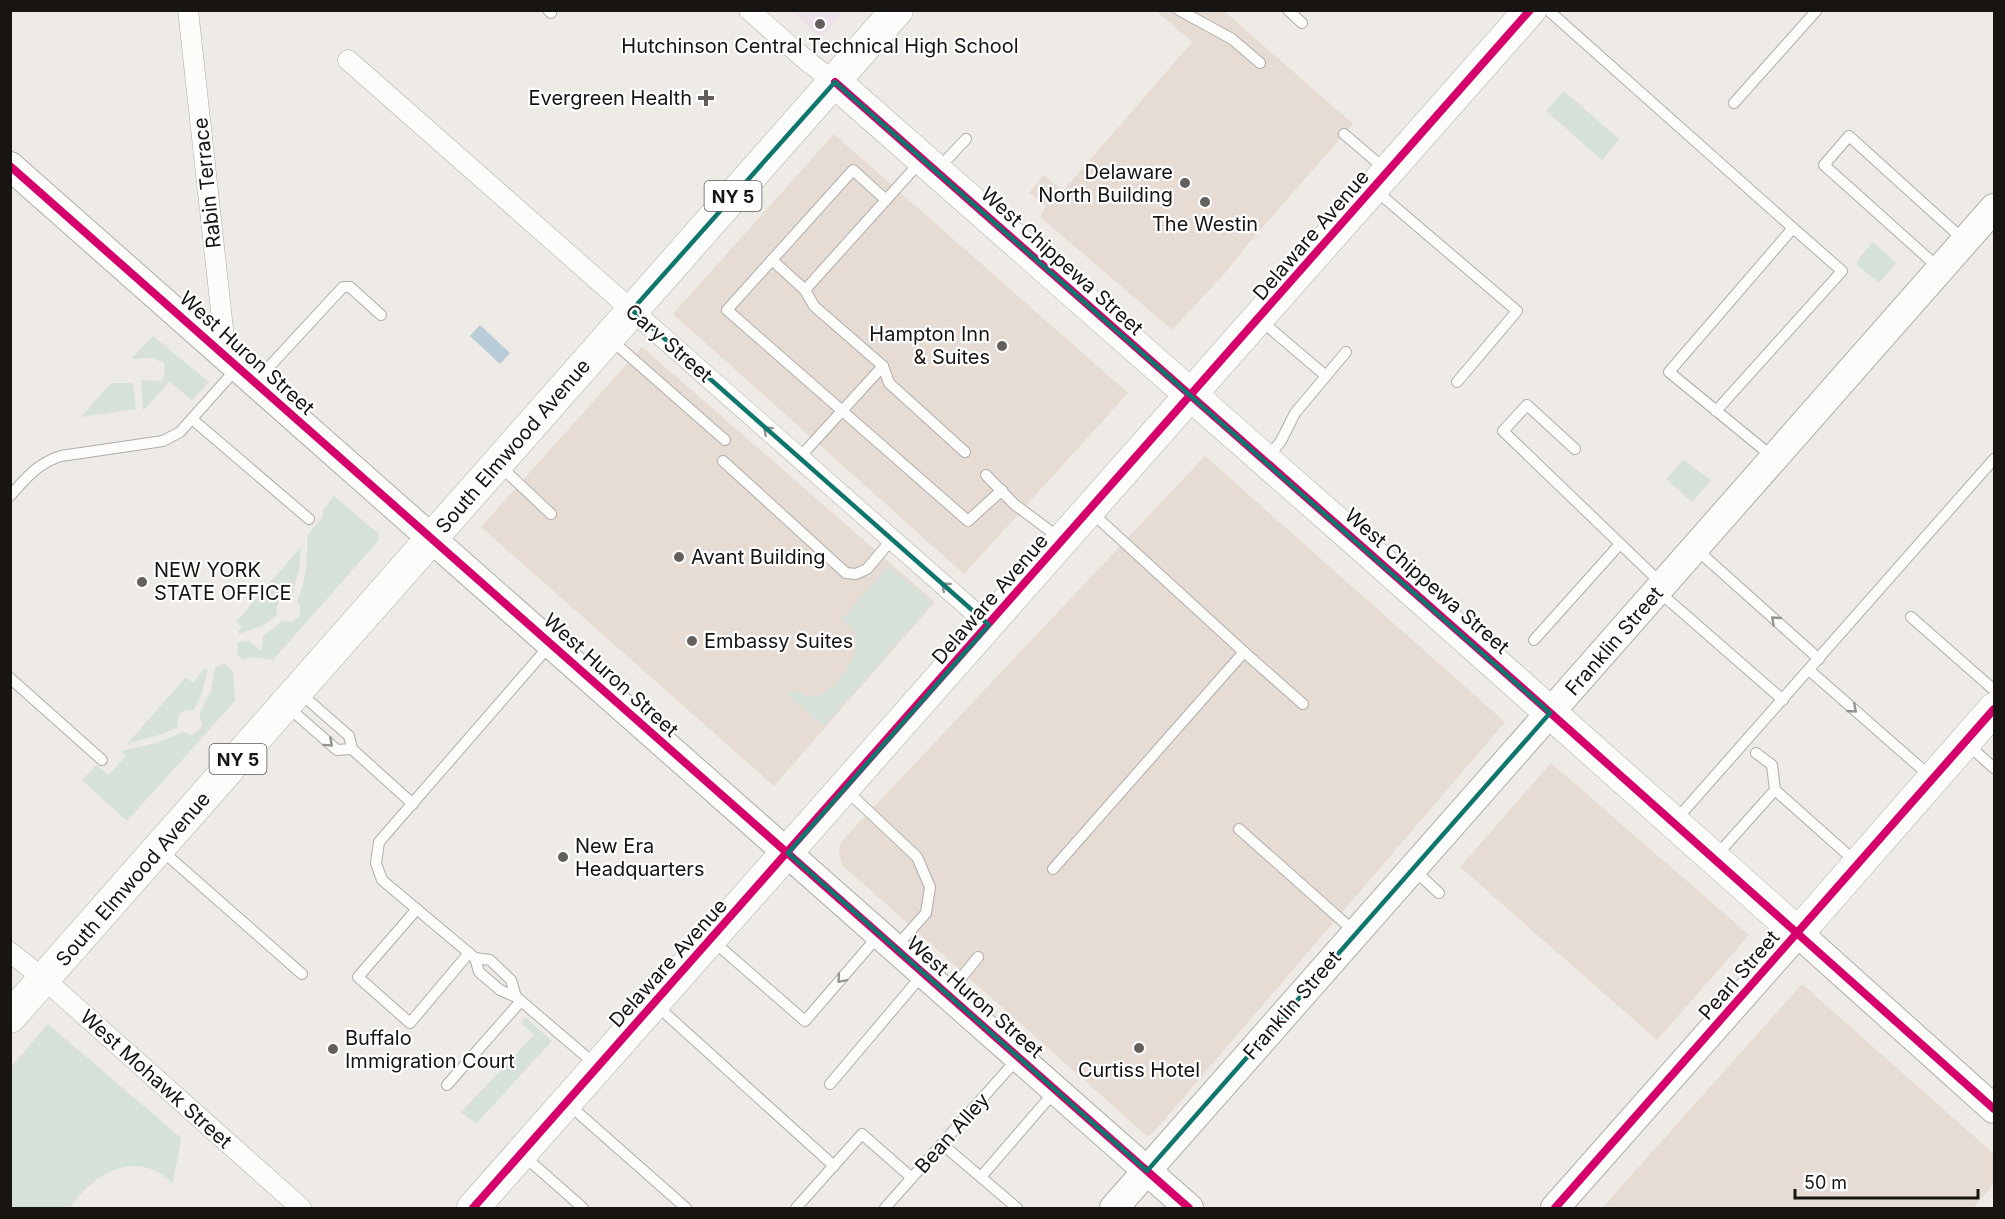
<svg xmlns="http://www.w3.org/2000/svg" width="2005" height="1219" font-family="Inter,sans-serif">
<rect width="100%" height="100%" fill="#eeeae6"/>
<g fill="#e6dcd4">
<path d="M1156 11H1224L1353 124 1248 244 1226 272 1172 330 1040 217 1046 206 1029 193 1044 175 1063 191 1192 42Z"/>
<path d="M834 134 1128 393 964 574 673 314Z"/>
<path d="M642 347 935 602 774 786 481 527Z"/>
<path d="M1205 456 1505 722 1153 1133 1147 1136 842 865 839 850 841 842Z"/>
<path d="M1551 763 1749 935 1657 1040 1460 867Z"/>
<path d="M1802 984 1994 1154V1184L1973 1208H1602Z"/>
</g>
<path fill="#ede2e9" d="M791 11H845L821 38Z"/>
<g fill="#d6e2d9">
<path d="M1564 91 1619 139 1602 160 1546 111Z"/>
<path d="M1873 242 1896 263 1879 283 1857 265V261Z"/>
<path d="M153 336 209 382 192 400 169 382 143 411 141 380 162 381 165 371 164 363 152 358 131 359Z"/>
<path d="M111 383H133L136 409 81 417Z"/>
<path d="M1684 460 1711 480 1692 502 1666 479Z"/>
<path d="M334 496 379 534 378 541 273 660 251 657 244 660 237 655 238 642 249 641 262 651 263 636 282 621 293 622 300 615V607L297 602C306 580 308 559 307 536L322 518 323 510Z"/>
<path d="M301 547 299 570 291 599 280 601 277 607V615L264 625 239 634 238 631 242 627 236 622Z"/>
<path d="M889 566 932 603 824 726 788 695 793 690C801 694 810 699 820 695 838 689 863 651 855 633 853 627 848 623 842 619Z"/>
<path d="M224 663 233 671 235 701 127 821 82 780 96 765 109 775 126 756 121 751 157 743 182 732 192 735 198 731 202 724 199 714 211 690 215 668Z"/>
<path d="M204 669H208L202 693 194 710C183 708 175 715 178 727L163 734 127 744 186 677 193 683Z"/>
<path d="M523 1018 527 1019 552 1041 476 1124 461 1112 534 1035 522 1024Z"/>
<path d="M48 1024 181 1138 173 1183C167 1179 160 1173 154 1170 120 1156 87 1182 70 1208H11V1067Z"/>
</g>
<path fill="#b9cdd8" d="M480 325 510 353 500 364 470 336Z"/>
<g fill="none" stroke-linecap="round" stroke-linejoin="round">
<defs>
<g id="lane">
<path d="M548 10 551 13"/>
<path d="M1179 10 1232 39 1260 63"/>
<path d="M1288 10 1302 23"/>
<path d="M1548 10 1793 228"/>
<path d="M1734 103 1817 10"/>
<path d="M1344 134 1385 169"/>
<path d="M921 161 805 290 814 306 883 366 889 383 965 452"/>
<path d="M938 169 966 139"/>
<path d="M1374 189 1517 311 1457 382"/>
<path d="M886 200 853 170 727 310 968 521 1002 490"/>
<path d="M772 260 805 290"/>
<path d="M1940 269 1824 165 1849 136 1965 241"/>
<path d="M1259 319 1326 376 1295 413 1281 441 1266 459"/>
<path d="M610 339 725 440"/>
<path d="M1326 376 1346 352"/>
<path d="M256 381 343 287H350L381 315"/>
<path d="M1716 411 1842 271 1793 228 1669 372 1774 458"/>
<path d="M192 419 309 519"/>
<path d="M1575 449 1527 405 1503 431 1663 585"/>
<path d="M799 458 883 366"/>
<path d="M723 461 846 573 856 574 867 569 892 539"/>
<path d="M499 465 551 514"/>
<path d="M986 475 1014 504 1061 539"/>
<path d="M10 496C26 478 38 463 61 456L163 441 180 432 238 367"/>
<path d="M1696 549 1819 659"/>
<path d="M1658 591 1783 700"/>
<path d="M1911 617 1994 690"/>
<path d="M1534 640 1620 544"/>
<path d="M1244 652 1303 704"/>
<path d="M1809 670 1931 777"/>
<path d="M10 678 102 760"/>
<path d="M288 707 337 750 352 749 349 736 300 693"/>
<path d="M1968 745 1994 768"/>
<path d="M352 749 413 804"/>
<path d="M1756 753 1772 765 1775 790"/>
<path d="M846 790 917 857 930 887 926 913 895 948"/>
<path d="M1675 821 1994 459"/>
<path d="M1239 829 1356 933"/>
<path d="M160 849 302 974"/>
<path d="M1715 857 1775 790 1856 862"/>
<path d="M1053 869 1244 652 1090 511"/>
<path d="M1413 869 1439 893"/>
<path d="M417 909 358 977 410 1023 469 953"/>
<path d="M713 941 805 1021 879 935"/>
<path d="M475 958 382 880 376 863 379 842 550 645"/>
<path d="M948 994 978 957"/>
<path d="M516 997 511 980 490 960 475 958 479 972 500 990 516 997 521 1001 596 1065"/>
<path d="M656 1005 834 1166"/>
<path d="M830 1084 923 974"/>
<path d="M447 1085 521 1001"/>
<path d="M567 1103 686 1208"/>
<path d="M942 1144 1017 1208"/>
<path d="M524 1156 583 1208"/>
<path d="M981 1177 1055 1091"/>
<path d="M796 1208 862 1134 912 1178"/>
<path d="M885 1208 1018 1058"/>
</g>
<g id="street">
<path d="M188 10 226 356"/>
<path d="M749 10 807 61 835 82"/>
<path d="M348 60 989 625"/>
<path d="M10 952 44 979 301 1208"/>
</g>
<g id="secondary">
<path d="M10 166 1189 1208"/>
<path d="M1114 1208 1994 208"/>
<path d="M1555 1208 1798 933 1994 1109"/>
</g>
<g id="primary">
<path d="M835 82 1356 540 1798 933 1994 709"/>
<path d="M10 1017 897 10"/>
<path d="M473 1208 1530 10"/>
</g>
</defs>
<use href="#lane" stroke="#b0adaa" stroke-width="12"/>
<use href="#street" stroke="#b0adaa" stroke-width="21"/>
<use href="#secondary" stroke="#b0adaa" stroke-width="30"/>
<use href="#primary" stroke="#b0adaa" stroke-width="33"/>
<use href="#lane" stroke="#fcfcfb" stroke-width="10"/>
<use href="#street" stroke="#fcfcfb" stroke-width="20"/>
<use href="#secondary" stroke="#fcfcfb" stroke-width="28"/>
<use href="#primary" stroke="#fcfcfb" stroke-width="32"/>
<defs>
<g id="cycleway">
<path d="M835 82 1527 692 1994 1109"/>
<path d="M10 166 1189 1208"/>
<path d="M473 1208 1530 10"/>
<path d="M1555 1208 1994 709"/>
</g>
</defs>
<use href="#cycleway" stroke="#fff" stroke-width="11"/>
<use href="#cycleway" stroke="#d6006c" stroke-width="8"/>
</g>
<defs><path id="oneway-chevron" d="M-2-3.5L2.5 0L-2 3.5" fill="none" stroke-width="1.6" stroke-linecap="round" stroke-linejoin="round" transform="scale(1.5)"/></defs>
<g stroke="#959492">
<use href="#oneway-chevron" transform="translate(767 430) rotate(-138)"/>
<use href="#oneway-chevron" transform="translate(945 586) rotate(-139)"/>
<use href="#oneway-chevron" transform="translate(1775 620) rotate(-138)"/>
<use href="#oneway-chevron" transform="translate(1853 709) rotate(41)"/>
<use href="#oneway-chevron" transform="translate(329 743) rotate(42)"/>
<use href="#oneway-chevron" transform="translate(841 979) rotate(130)"/>
</g>
<path fill="none" stroke="#0f766e" stroke-width="4.5" stroke-linejoin="round" d="M835 82 1550 713 1147 1171 788 853 989 625 632 310Z"/>
<g fill="#625f5c" stroke="#fff" stroke-width="2">
<circle cx="820" cy="24" r="6"/>
<path d="M703 89h6v6h6v6h-6v6h-6v-6h-6v-6h6z"/>
<circle cx="1185" cy="183" r="6"/>
<circle cx="1205" cy="202" r="6"/>
<circle cx="1002" cy="346" r="6"/>
<circle cx="679" cy="557" r="6"/>
<circle cx="142" cy="582" r="6"/>
<circle cx="692" cy="641" r="6"/>
<circle cx="563" cy="857" r="6"/>
<circle cx="1139" cy="1048" r="6"/>
<circle cx="333" cy="1049" r="6"/>
</g>
<g text-anchor="middle" dominant-baseline="central" stroke-width="4.5" stroke-linejoin="round" paint-order="stroke">
<g fill="#fff" stroke="#5d5a59" stroke-width="1.5">
<rect x="704.5" y="181" width="57" height="30" rx="4.5"/>
<rect x="209.5" y="744" width="57" height="30" rx="4.5"/>
</g>
<g font-size="18" font-weight="bold" fill="#171412">
<text x="733" y="196">NY 5</text>
<text x="238" y="759">NY 5</text>
</g>
<g font-size="20" fill="#171412" stroke="#fff" text-anchor="start">
<text x="820" y="46" text-anchor="middle">Hutchinson Central Technical High School</text>
<text x="692" y="98" text-anchor="end">Evergreen Health</text>
<text x="1173" y="172" text-anchor="end">Delaware<tspan x="1173" dy="23">North Building</tspan></text>
<text x="1205" y="224" text-anchor="middle">The Westin</text>
<text x="990" y="334" text-anchor="end">Hampton Inn<tspan x="990" dy="23">&amp; Suites</tspan></text>
<text x="691" y="557">Avant Building</text>
<text x="154" y="570">NEW YORK<tspan x="154" dy="23">STATE OFFICE</tspan></text>
<text x="704" y="641">Embassy Suites</text>
<text x="575" y="846">New Era<tspan x="575" dy="23">Headquarters</tspan></text>
<text x="345" y="1038">Buffalo<tspan x="345" dy="23">Immigration Court</tspan></text>
<text x="1139" y="1070" text-anchor="middle">Curtiss Hotel</text>
</g>
<g font-size="20" fill="#171412" stroke="#fff">
<text transform="translate(207 183) rotate(-96)">Rabin Terrace</text>
<text transform="translate(1311 235) rotate(-49)">Delaware Avenue</text>
<text transform="translate(1062 261) rotate(42)">West Chippewa Street</text>
<text transform="translate(669 343) rotate(41)">Cary Street</text>
<text transform="translate(247 353) rotate(42)">West Huron Street</text>
<text transform="translate(513 446) rotate(-49)">South Elmwood Avenue</text>
<text transform="translate(1427 581) rotate(41)">West Chippewa Street</text>
<text transform="translate(990 599) rotate(-49)">Delaware Avenue</text>
<text transform="translate(1614 641) rotate(-49)">Franklin Street</text>
<text transform="translate(611 675) rotate(42)">West Huron Street</text>
<text transform="translate(133 879) rotate(-49)">South Elmwood Avenue</text>
<text transform="translate(668 963) rotate(-48)">Delaware Avenue</text>
<text transform="translate(1739 975) rotate(-49)">Pearl Street</text>
<text transform="translate(975 997) rotate(41)">West Huron Street</text>
<text transform="translate(1292 1005) rotate(-49)">Franklin Street</text>
<text transform="translate(156 1079) rotate(42)">West Mohawk Street</text>
<text transform="translate(952 1133) rotate(-48)">Bean Alley</text>
</g>
</g>
<rect width="2005" height="1219" fill="none" stroke="#171412" stroke-width="24"/>
<path d="M1795 1189v9h183v-9" fill="none" stroke="#171412" stroke-width="3"/>
<text x="1804" y="1189" font-size="18" fill="#171412" stroke="#ffffff" stroke-width="4.5" paint-order="stroke">50 m</text>
</svg>
